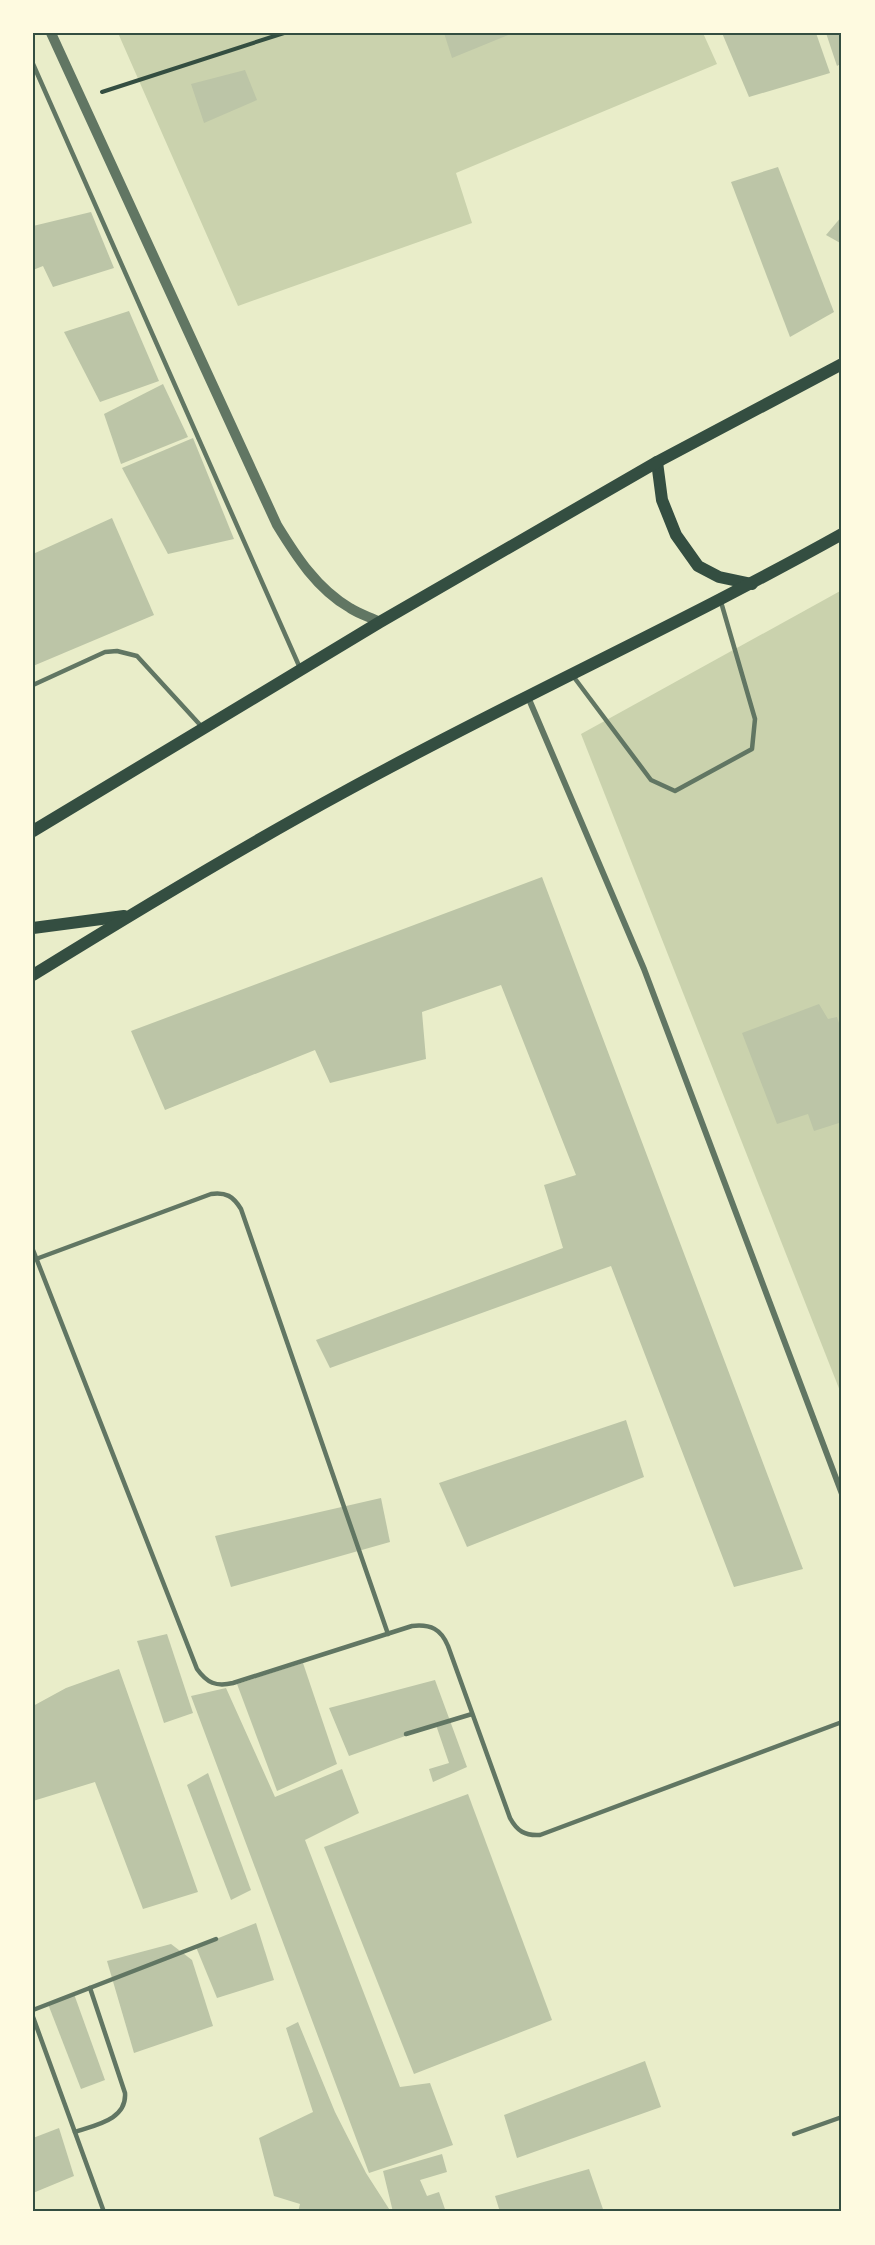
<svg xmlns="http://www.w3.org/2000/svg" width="875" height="2245" font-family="Mulish,sans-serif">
<rect width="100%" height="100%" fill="#e9edc9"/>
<g fill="#cad2ad">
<path d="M118 33H703L717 64 456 173 472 223 238 306Z"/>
<path d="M842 590V1396L581 734Z"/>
</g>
<g fill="#bcc5a7">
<path d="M444 33H513L452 58Z"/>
<path d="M722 33H816L830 73 749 97Z"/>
<path d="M826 33H842V63L837 66Z"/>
<path d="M245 70 257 100 204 123 191 84Z"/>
<path d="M778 167 834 312 790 337 731 182Z"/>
<path d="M91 212 114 268 53 287 43 266 33 270V226Z"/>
<path d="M842 216V244L826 235Z"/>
<path d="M129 311 159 381 100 402 64 332Z"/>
<path d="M163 384 188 437 121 464 104 414Z"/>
<path d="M193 438 234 539 168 554 122 468Z"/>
<path d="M112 518 154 615 33 666V554Z"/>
<path d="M542 877 803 1569 734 1587 611 1266 330 1368 316 1340 563 1248 544 1185 576 1175 501 985 422 1012 426 1059 330 1083 315 1050 165 1110 131 1031Z"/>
<path d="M819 1004 828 1019 837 1017 842 1032V1122L814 1131 808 1114 777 1124 742 1033Z"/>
<path d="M626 1420 644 1477 467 1547 439 1483Z"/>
<path d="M381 1498 390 1542 231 1587 215 1536Z"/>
<path d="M167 1634 193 1713 164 1723 137 1641Z"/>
<path d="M303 1663 337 1764 277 1791 237 1684Z"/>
<path d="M119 1669 198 1892 143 1909 95 1782 33 1801V1706L66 1688Z"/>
<path d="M435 1680 467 1767 433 1782 429 1769 449 1763 436 1725 349 1756 329 1708Z"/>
<path d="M226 1688 275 1797 342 1769 359 1813 305 1840 400 2087 430 2083 453 2145 369 2173 191 1696Z"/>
<path d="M208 1773 251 1890 231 1900 187 1785Z"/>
<path d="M468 1794 552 2020 414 2074 324 1847Z"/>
<path d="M256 1923 274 1980 217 1998 196 1947Z"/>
<path d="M171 1944 192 1960 213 2026 134 2053 107 1961Z"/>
<path d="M74 1994 105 2080 81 2089 48 2004Z"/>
<path d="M298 2022 335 2112 366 2173 391 2212H298L300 2204 274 2196 259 2138 313 2112 286 2028Z"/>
<path d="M645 2061 661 2107 517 2158 504 2115Z"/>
<path d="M59 2128 74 2176 33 2193V2138Z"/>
<path d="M442 2154 447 2172 420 2180 427 2196 439 2192 446 2212H393L383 2171Z"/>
<path d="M589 2169 604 2212H500L495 2196Z"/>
</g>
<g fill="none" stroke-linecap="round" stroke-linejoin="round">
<path stroke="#344e41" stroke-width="4" d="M102 92 284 33"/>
<g stroke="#617663" stroke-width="4.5">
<path d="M33 64 300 668"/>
<path d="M573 676 651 780 675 791 752 749 755 719 721 602"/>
<path d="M33 685 105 652 117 651 137 656 202 727"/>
<path d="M33 1250 197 1669C207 1683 216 1687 233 1683L412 1626C431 1624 441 1629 448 1646L510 1818C517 1831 525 1836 540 1835L842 1722"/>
<path d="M36 1259 211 1194C226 1192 233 1196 241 1209L388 1634"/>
<path d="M406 1734 472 1714"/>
<path d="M33 2010 216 1939"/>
<path d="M33 2017 104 2212"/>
<path d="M75 2132C95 2125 127 2120 125 2093L90 1988"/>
<path d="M794 2134 842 2117"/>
</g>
<path stroke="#617663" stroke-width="6" d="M528 697 644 969 842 1494"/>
<path stroke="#617663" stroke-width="10" d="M51 33 277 525C296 556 317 589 350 608 359 614 370 617 380 622"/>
<g stroke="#344e41" stroke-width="12">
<path d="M657 462 662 500 676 535 698 566 719 577 752 584"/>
<path d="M33 831 380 622 657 462 842 364"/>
<path d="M33 928 124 916"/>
<path d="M33 975C135 912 239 849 344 792 508 702 679 625 842 534"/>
</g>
</g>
<rect width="875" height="2245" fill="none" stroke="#fefae0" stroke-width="69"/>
<rect x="34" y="34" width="806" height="2176" fill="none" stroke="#344e41" stroke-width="2"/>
</svg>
